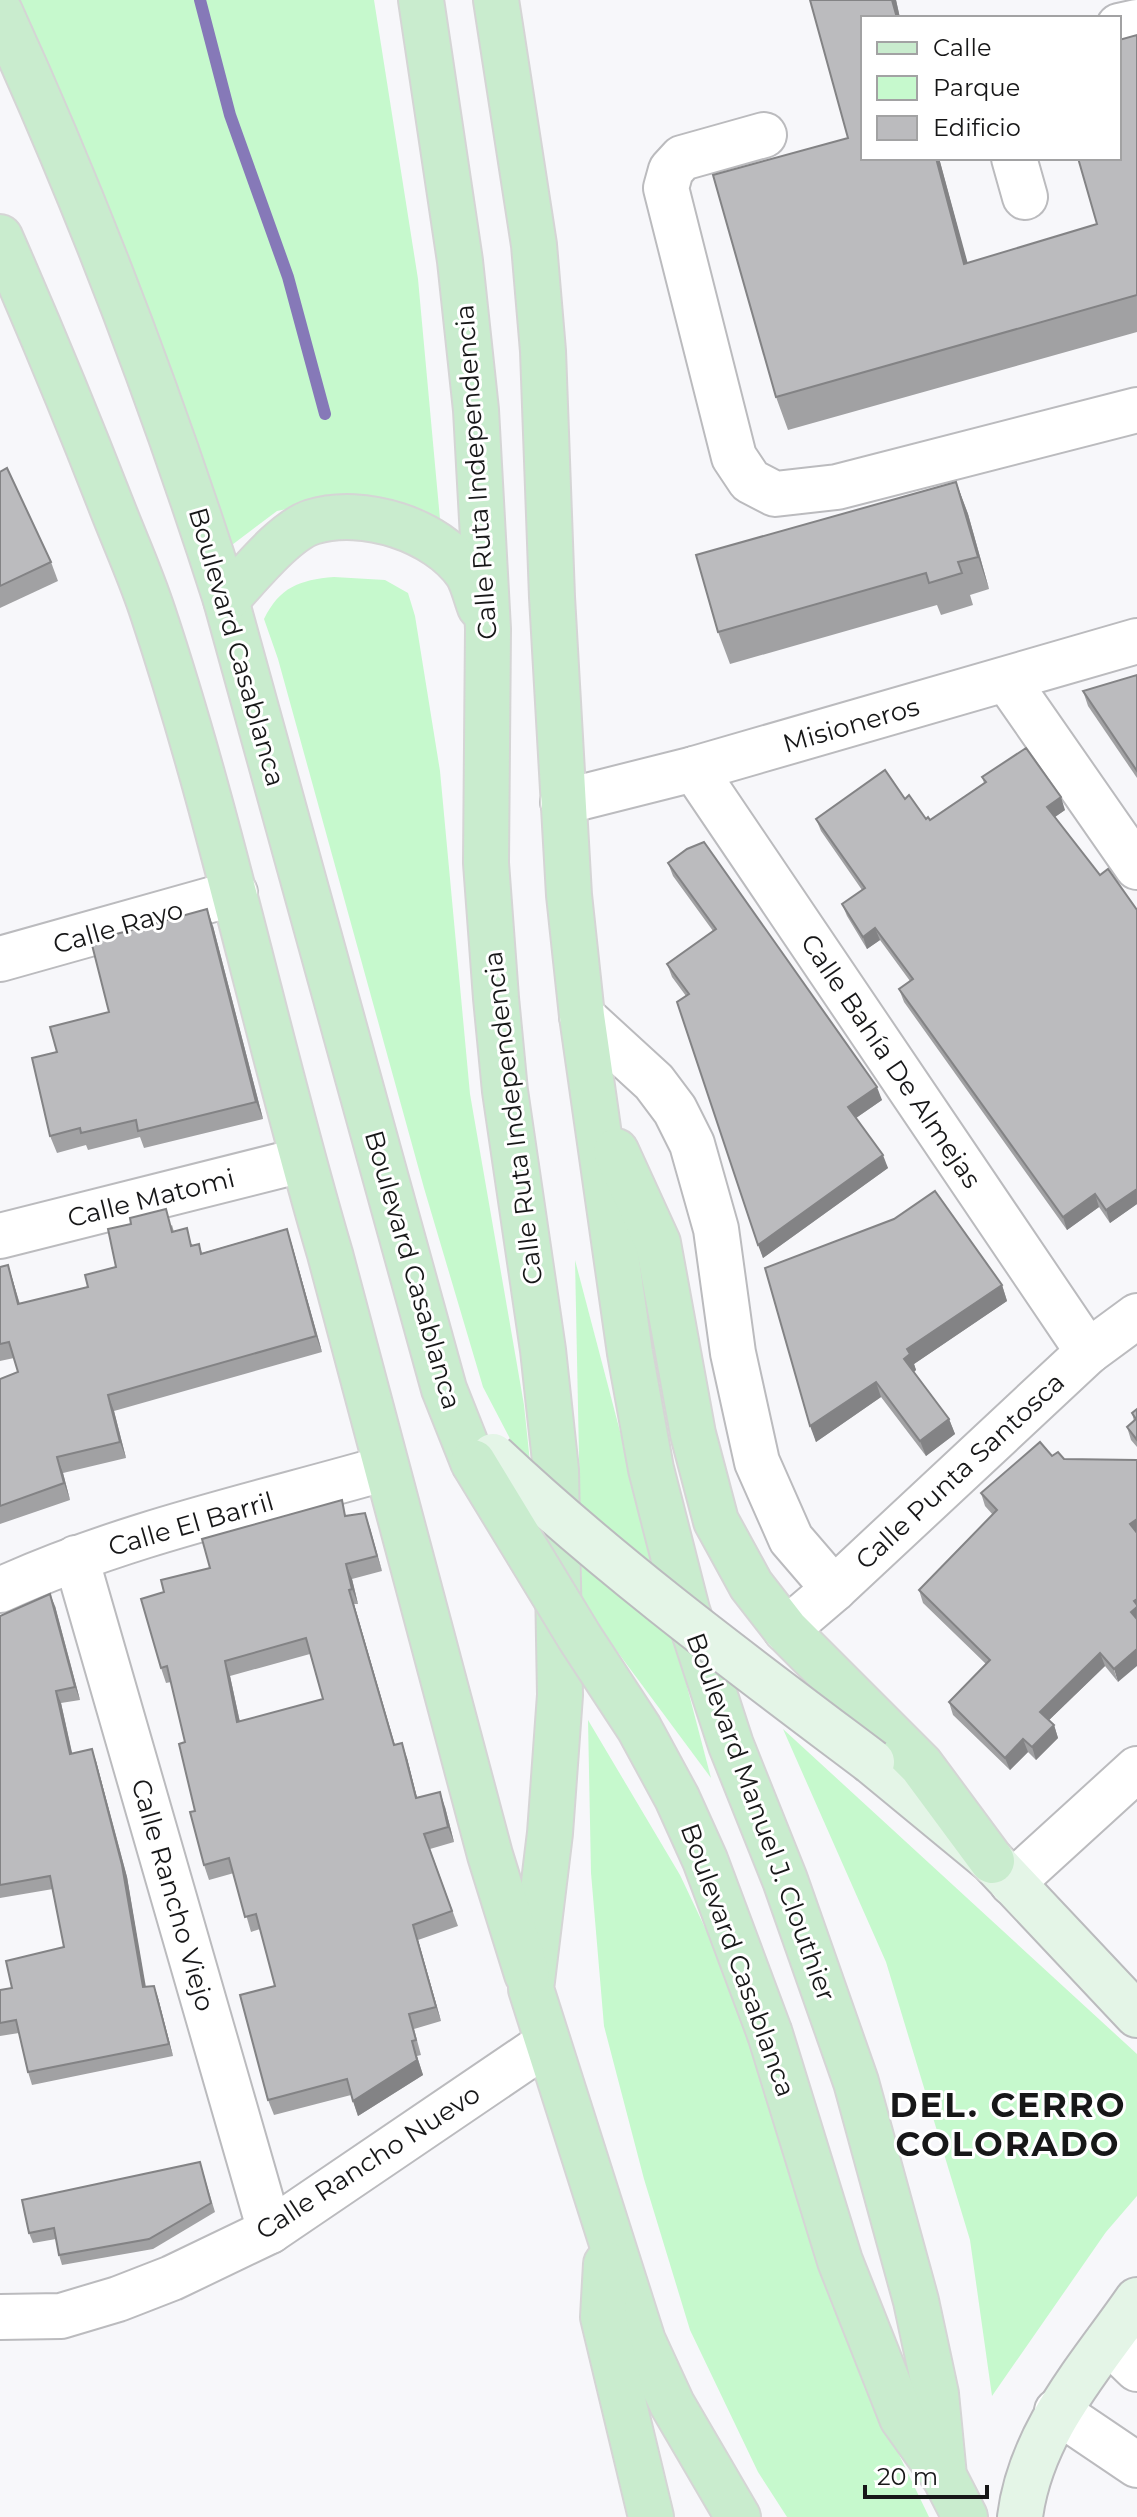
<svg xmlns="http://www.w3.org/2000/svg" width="1137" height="2517" font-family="Montserrat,sans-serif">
<rect width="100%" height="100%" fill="#f7f7fa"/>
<g fill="#c6f9cd">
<path d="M7 0H374L418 279 441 530 332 500 277 511 224 551Z"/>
<path d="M334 577 385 580 408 593 415 616 440 771 470 1094 524 1405 532 1481 483 1387 424 1188 278 659 264 619C280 587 299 580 334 577Z"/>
<path d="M575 1260 711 1778 582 1604Z"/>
<path d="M588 1720 680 1875 725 1970 763 2071 792 2174 855 2363 929 2517H787L758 2472 690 2330 644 2179 604 2026 591 1873Z"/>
<path d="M783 1729 1137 2054V2196L1106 2232 992 2396 970 2240 886 1962Z"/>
</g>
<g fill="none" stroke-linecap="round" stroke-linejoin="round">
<path stroke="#8679b8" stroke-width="12" d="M200 0 230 115 288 277 325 414"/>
<defs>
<g id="street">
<path d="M1119 26 1137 22"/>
<path d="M764 135 682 158 671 170 666 188 734 457 750 481 775 494 837 487 1137 410"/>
<path d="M1014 158 1025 197"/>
<path d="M1007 680 1137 867"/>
<path d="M694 769 1088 1352"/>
<path d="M563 802 694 769 1137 641"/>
<path d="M0 959 235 893"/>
<path d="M582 1016 654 1082 675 1110 692 1144 716 1229 733 1353 757 1462 791 1539 834 1589"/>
<path d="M0 1236 302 1160"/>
<path d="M76 1558 270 2231"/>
<path d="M0 1590C122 1534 257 1505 386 1468"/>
<path d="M786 1630 834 1589 1088 1352 1137 1316"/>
<path d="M1012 1883 1137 1769"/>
<path d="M0 2317 61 2316 118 2299 172 2278 270 2231 547 2043"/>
<path d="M1108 2341 1137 2369"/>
<path d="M1057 2411 1137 2465"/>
</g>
<g id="secondary">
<path d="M872 1762 992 1861 1137 2015"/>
<path d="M1020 2517C1031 2431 1090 2368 1137 2300"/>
</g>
<g id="primary">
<path d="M421 0 460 261 476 410 488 629 486 863 496 998 505 1091 543 1350 556 1470 560 1695 550 1833 531 1989 643 2341 672 2404 738 2517"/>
<path d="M496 0 534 245 543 351 552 597 569 895 582 1016 630 1353 651 1469 687 1610 731 1745 785 1880 856 2082 916 2301 936 2394 944 2476 965 2517"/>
<path d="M0 12C87 202 162 400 226 600L444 1389 473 1462"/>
<path d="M0 237C39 326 76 415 111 505 125 541 141 576 153 613 223 823 267 1041 330 1254L490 1855 527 1974"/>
<path d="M226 600C247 578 284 531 312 522 363 506 437 530 467 573 473 583 476 597 480 607"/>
<path d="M616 1151 658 1243 693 1434 716 1521 751 1585 786 1630 921 1765 992 1861"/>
<path d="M770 2034 840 2261 902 2418 942 2474"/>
<path d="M606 2264 603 2317 651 2517"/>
</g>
</defs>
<use href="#street" stroke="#bbbbbe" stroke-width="48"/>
<use href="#secondary" stroke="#bbbbbe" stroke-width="48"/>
<use href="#primary" stroke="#d5d5d5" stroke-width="48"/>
<use href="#street" stroke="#fff" stroke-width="44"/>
<use href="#secondary" stroke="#e4f5e7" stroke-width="44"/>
<use href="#primary" stroke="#c9ecce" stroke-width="44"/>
<defs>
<path id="secondary-bridge" d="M493 1456C612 1568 742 1664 872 1762"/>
<path id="primary-bridge" d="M473 1462 580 1638 639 1728 677 1798 705 1860 770 2034"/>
</defs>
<use href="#secondary-bridge" stroke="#bbbbbe" stroke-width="48" stroke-linecap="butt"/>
<use href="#primary-bridge" stroke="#d5d5d5" stroke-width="48" stroke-linecap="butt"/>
<use href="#secondary-bridge" stroke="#e4f5e7" stroke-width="44"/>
<use href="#primary-bridge" stroke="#c9ecce" stroke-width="44"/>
</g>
<g fill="#a1a1a3" fill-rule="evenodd">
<path d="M810 0H896L900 18H863V158H939L967 263 1097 224 1078 158H1119V40L1137 35V332L788 430 776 397 713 175 848 138Z"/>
<path d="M0 472 51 562 58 581 0 608Z"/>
<path d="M956 482 968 514 989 589 970 595 973 605 941 615 937 605 730 664 718 632Z"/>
<path d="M1137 675V778L1088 706 1083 691Z"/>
<path d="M982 777 1065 810 1055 817 1100 875 1137 910V1204L1110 1223 1099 1207 1067 1230 904 1002 899 989 910 981 880 940 867 949 847 916 842 904 862 890 821 831 816 819 905 799 926 819 930 820 984 783Z"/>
<path d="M668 863 882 1100 856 1118 888 1168 763 1258 686 996 672 977 667 964 713 931 673 876Z"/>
<path d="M213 926 263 1119 144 1148 140 1137 88 1150 86 1145 57 1153 50 1136 57 1052 109 1012Z"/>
<path d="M172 1225 174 1232 193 1245 199 1244 202 1253 287 1229 292 1245 322 1352 114 1411 126 1458 63 1473 70 1500 0 1524V1379L18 1372 14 1358 0 1361V1267L8 1265 20 1304 88 1287Z"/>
<path d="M765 1268 1002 1285 1007 1301 914 1364 916 1370 914 1372 949 1419 955 1434 926 1456 881 1397 816 1442Z"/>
<path d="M1137 1409V1447L1131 1440 1127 1427 1134 1421 1132 1413Z"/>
<path d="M1040 1442 1118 1682 1105 1666 1049 1720 1054 1725 1058 1738 1036 1760 1028 1752 1010 1770 953 1715 949 1702 986 1664 923 1603 919 1590 993 1515 985 1506 981 1493Z"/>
<path d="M365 1513 382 1571 352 1579 358 1604H354L395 1745 407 1758 417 1798 445 1807 454 1842 430 1849 458 1926 418 1940 441 2021 414 2029 421 2055 417 2056 423 2075 358 2116 351 2095 274 2115 268 2100 275 1986 260 1929 251 1932 234 1873 209 1880 204 1865 185 1742 171 1682 166 1683 161 1668 164 1592 210 1568 348 1516ZM310 1654 323 1699 240 1722 230 1676Z"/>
<path d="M55 1606 80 1700 61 1703 72 1754 96 1761 127 1877 145 1987 154 1986 158 1998 173 2056 32 2085 28 2072 19 2033 0 2036V1990L12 1988 64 1947 53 1889 0 1898V1616Z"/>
<path d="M200 2162 215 2212 153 2249 62 2265 59 2255 56 2239 33 2243 29 2233Z"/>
</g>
<g fill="#838385">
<path d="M892 0H896L900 18H897Z"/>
<path d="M936 158H939L977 297 964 264Z"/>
<path d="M956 482 968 514 989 589 978 557Z"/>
<path d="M1061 797 1065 810 1052 819 1047 807Z"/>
<path d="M207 909 213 926 263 1119 256 1102Z"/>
<path d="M875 928 880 940 867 949 863 937Z"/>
<path d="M877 1087 882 1100 853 1120 848 1107Z"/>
<path d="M883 1155 888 1168 763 1258 758 1245Z"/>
<path d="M1137 1189V1204L1110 1223 1106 1210Z"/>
<path d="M1095 1194 1099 1207 1067 1230 1063 1217Z"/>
<path d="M287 1229 292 1245 322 1352 316 1336Z"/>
<path d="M8 1265 13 1281 24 1320 18 1304Z"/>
<path d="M1002 1285 1007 1301 914 1364 916 1370 910 1375 904 1359 907 1349Z"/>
<path d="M876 1382 881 1397 816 1442 810 1426Z"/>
<path d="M108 1395 114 1411 126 1458 120 1442Z"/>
<path d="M949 1419 955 1434 926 1456 920 1441Z"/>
<path d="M57 1457 63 1473 70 1500 64 1483Z"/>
<path d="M365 1513 370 1528 382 1571 377 1556Z"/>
<path d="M1137 1519V1535L1130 1524Z"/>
<path d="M346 1564 352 1579 358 1604 352 1589Z"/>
<path d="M349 1590 354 1604 399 1760 394 1745Z"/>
<path d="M50 1594 55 1606 80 1700 75 1687Z"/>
<path d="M1137 1599V1624L1131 1612 1134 1601Z"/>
<path d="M1137 1649V1666L1118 1682 1114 1669Z"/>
<path d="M1100 1653 1105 1666 1045 1724 1040 1712Z"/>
<path d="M225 1661 230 1676 243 1737 237 1722Z"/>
<path d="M56 1691 61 1703 75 1766 70 1754Z"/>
<path d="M1054 1725 1058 1738 1036 1760 1032 1747Z"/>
<path d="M1023 1739 1028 1752 1010 1770 1005 1758Z"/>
<path d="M402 1743 407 1758 421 1813 416 1798Z"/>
<path d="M92 1749 96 1761 127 1877 148 1999 143 1987Z"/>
<path d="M440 1792 445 1807 454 1842 448 1827Z"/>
<path d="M413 1925 418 1940 441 2021 436 2007Z"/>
<path d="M154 1986 158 1998 173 2056 169 2044Z"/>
<path d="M412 2041 423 2075 358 2116 353 2101Z"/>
</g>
<g fill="#bbbbbe" stroke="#838385" stroke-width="2" fill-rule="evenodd">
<path d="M810 0H892L897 18H863V158H936L964 264 1097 224 1078 158H1119V40L1137 35V295L776 397 713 175 848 138Z"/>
<path d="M7 468 51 562 0 586V472Z"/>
<path d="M956 482 978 557 958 562 962 573 929 583 926 573 718 632 696 555Z"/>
<path d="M1137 675V771L1083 691Z"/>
<path d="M1026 748 1061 797 1047 807 1100 875 1108 869 1137 910V1189L1106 1210 1095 1194 1063 1217 899 989 913 979 875 928 863 937 842 904 865 888 816 819 885 770 905 799 909 795 926 819 928 817 930 820 986 782 982 777Z"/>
<path d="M704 842 877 1087 848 1107 883 1155 758 1245 677 1002 689 994 667 964 716 929 668 863 687 849Z"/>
<path d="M207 909 256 1102 138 1131 136 1120 81 1133 80 1128 50 1136 32 1058 57 1052 50 1027 109 1012 91 941Z"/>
<path d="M935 1191 1002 1285 907 1349 910 1354 904 1359 949 1419 920 1441 876 1382 810 1426 765 1268 894 1219Z"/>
<path d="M166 1209 172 1232 187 1228 191 1246 199 1244 201 1254 287 1229 316 1336 108 1395 120 1442 57 1457 64 1483 0 1506V1379L18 1372 9 1342 0 1344V1267L8 1265 18 1304 88 1287 85 1275 116 1267 108 1229 131 1224 130 1218Z"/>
<path d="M1137 1409V1440L1127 1427 1136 1419 1132 1413Z"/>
<path d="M1040 1442 1052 1456 1058 1452 1064 1459 1137 1460V1519L1130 1524 1137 1533V1599L1134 1601 1137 1605V1607L1131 1612 1137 1619V1649L1114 1669 1100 1653 1040 1712 1054 1725 1032 1747 1023 1739 1005 1758 949 1702 990 1660 919 1590 997 1510 981 1493Z"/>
<path d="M342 1500 345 1516 365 1513 377 1556 346 1564 352 1589 349 1590 394 1745 402 1743 416 1798 440 1792 448 1827 424 1834 452 1911 413 1925 436 2007 409 2014 416 2040 412 2041 417 2060 353 2101 347 2079 268 2100 240 1995 275 1986 256 1914 245 1917 229 1858 204 1865 190 1812 195 1811 179 1744 185 1742 167 1666 161 1668 141 1599 164 1592 161 1580 210 1568 202 1539ZM306 1638 323 1699 237 1722 225 1661Z"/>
<path d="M50 1594 75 1687 56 1691 70 1754 92 1749 122 1865 143 1987 154 1986 169 2044 28 2072 16 2020 0 2023V1990L12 1988 6 1961 64 1947 50 1876 0 1885V1616Z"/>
<path d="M200 2162 211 2203 149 2239 59 2255 54 2228 29 2233 22 2200Z"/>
</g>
<g text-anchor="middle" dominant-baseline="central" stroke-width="6" stroke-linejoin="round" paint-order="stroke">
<g font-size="26" fill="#171718" stroke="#fff">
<text transform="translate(476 472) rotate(-94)">Calle Ruta Independencia</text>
<text transform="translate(237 647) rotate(74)">Boulevard Casablanca</text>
<text transform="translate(851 725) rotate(-16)">Misioneros</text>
<text transform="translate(118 927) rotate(-16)">Calle Rayo</text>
<text transform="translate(891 1061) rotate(56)">Calle Bahía De Almejas</text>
<text transform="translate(513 1118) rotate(-97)">Calle Ruta Independencia</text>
<text transform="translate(151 1198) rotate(-14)">Calle Matomi</text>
<text transform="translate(413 1270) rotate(74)">Boulevard Casablanca</text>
<text transform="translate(960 1471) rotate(-43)">Calle Punta Santosca</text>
<text transform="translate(191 1524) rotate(-16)">Calle El Barril</text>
<text transform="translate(761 1817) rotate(70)">Boulevard Manuel J. Clouthier</text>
<text transform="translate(173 1895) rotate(74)">Calle Rancho Viejo</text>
<text transform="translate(738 1960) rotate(70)">Boulevard Casablanca</text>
<text transform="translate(368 2162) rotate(-33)">Calle Rancho Nuevo</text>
</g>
<g font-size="34" font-weight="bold" letter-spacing="2" fill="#171718" stroke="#fff">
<text x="1008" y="2105">DEL. CERRO<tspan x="1008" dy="39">COLORADO</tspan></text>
</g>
</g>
<rect x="861" y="16" width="260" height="144" fill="#ffffff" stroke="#a2a2a3" stroke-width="2"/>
<rect x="877" y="42" width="40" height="12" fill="#c9ecce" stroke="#a2a2a3" stroke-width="2"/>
<text x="933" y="56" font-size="24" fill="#171718">Calle</text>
<rect x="877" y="76" width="40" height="24" fill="#c6f9cd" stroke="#a2a2a3" stroke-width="2"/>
<text x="933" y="96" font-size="24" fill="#171718">Parque</text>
<rect x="877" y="116" width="40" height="24" fill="#bbbbbe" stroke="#a2a2a3" stroke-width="2"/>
<text x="933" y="136" font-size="24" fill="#171718">Edificio</text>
<path d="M865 2485v12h122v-12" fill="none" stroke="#171718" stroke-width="4"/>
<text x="877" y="2485" font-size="24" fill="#171718" stroke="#ffffff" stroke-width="6" paint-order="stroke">20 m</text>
</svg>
